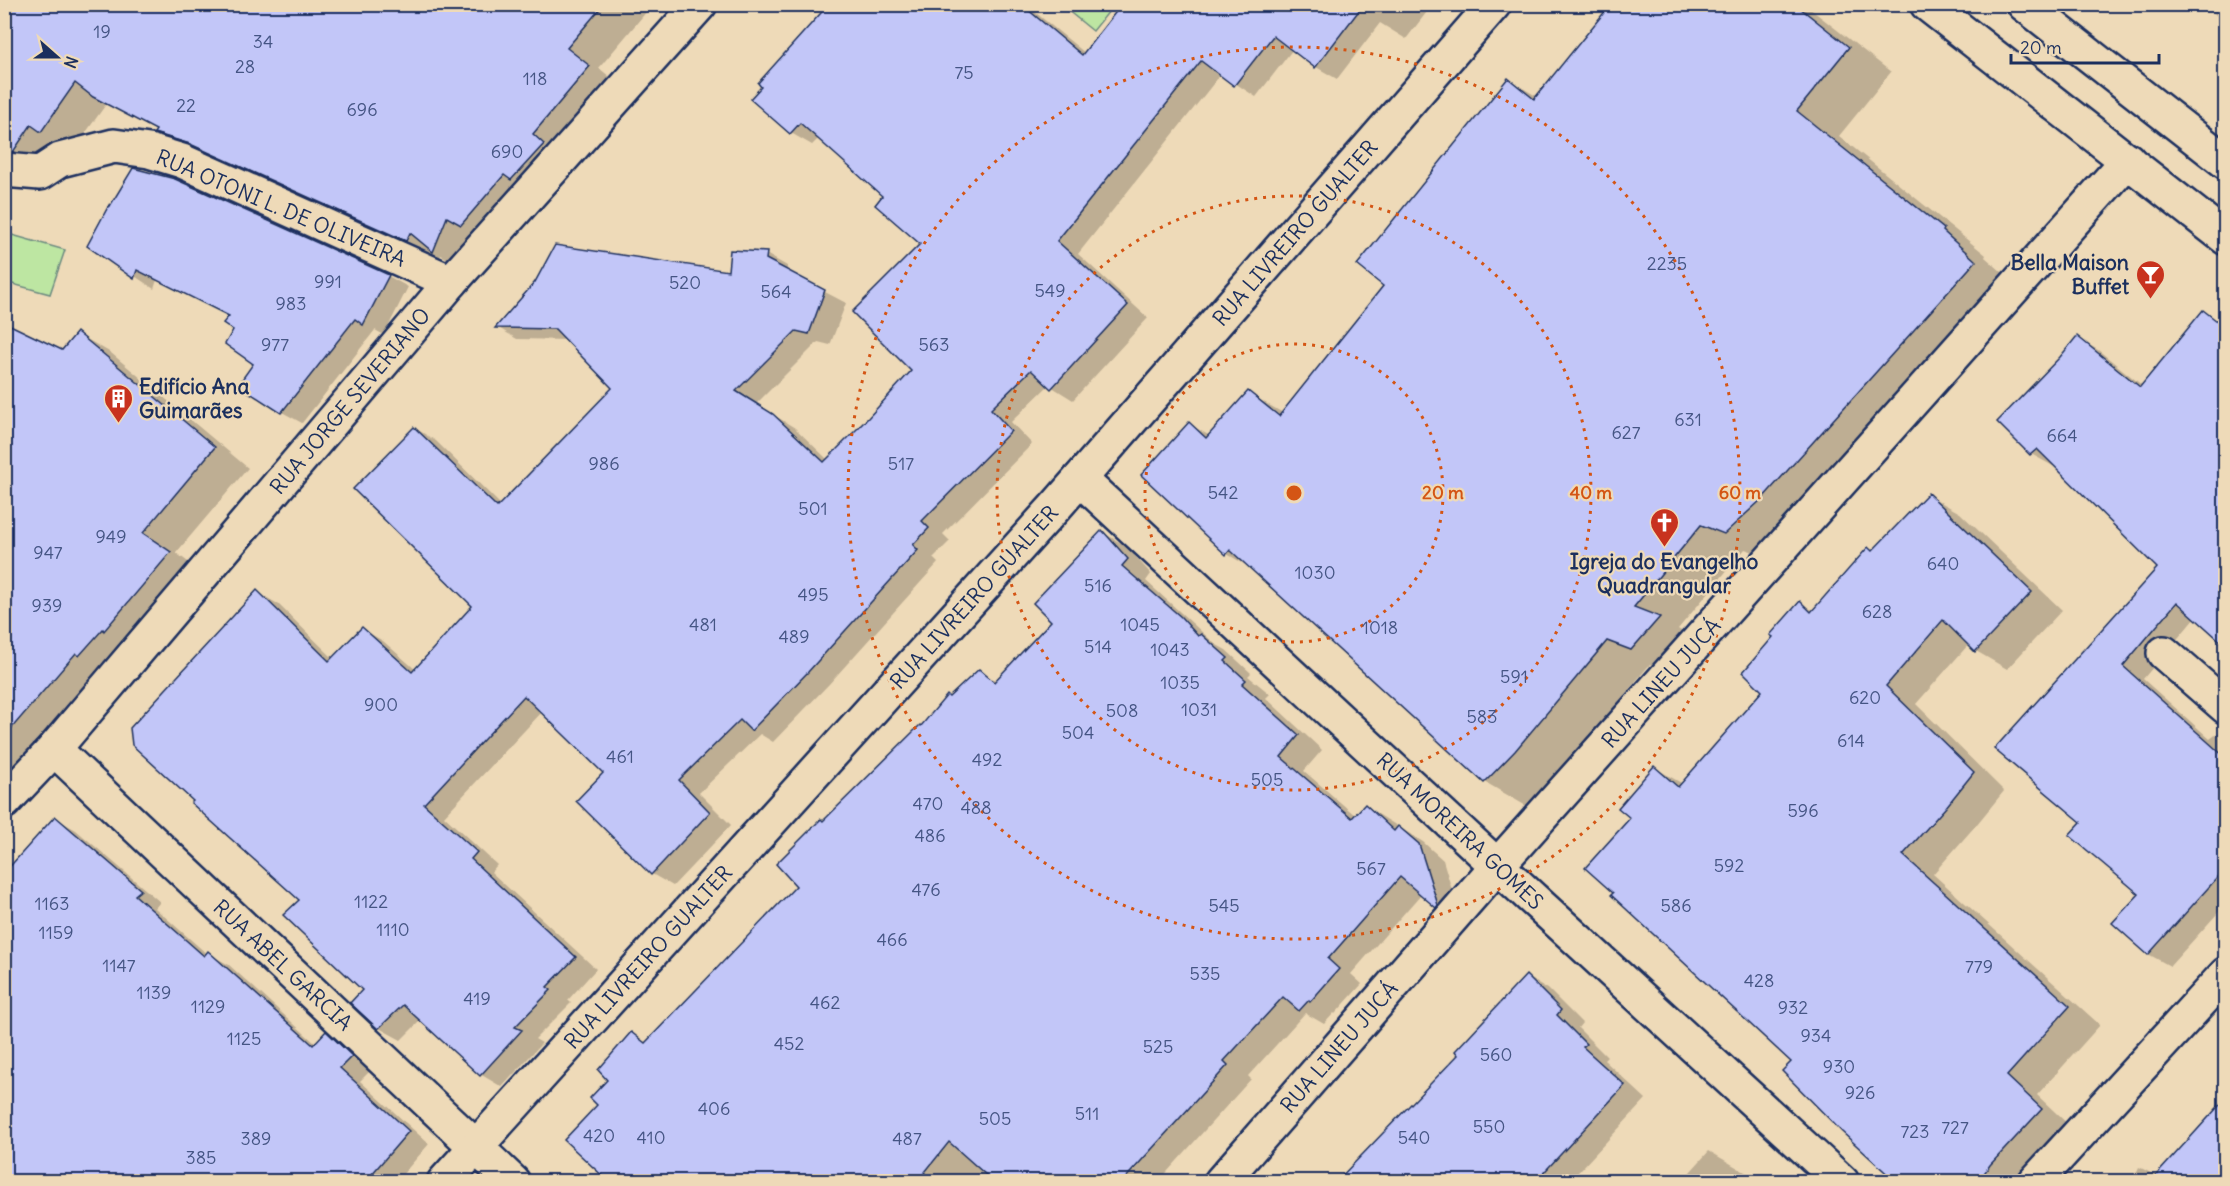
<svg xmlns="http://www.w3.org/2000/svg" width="2230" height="1186" font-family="Delius,sans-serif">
<rect width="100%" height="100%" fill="#eedab8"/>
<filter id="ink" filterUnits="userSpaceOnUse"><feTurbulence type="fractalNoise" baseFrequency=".0167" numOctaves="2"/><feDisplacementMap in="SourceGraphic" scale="12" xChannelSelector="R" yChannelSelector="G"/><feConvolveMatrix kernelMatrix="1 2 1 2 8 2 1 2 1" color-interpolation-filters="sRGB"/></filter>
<g filter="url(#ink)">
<g fill="#bde6a2" stroke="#6c8a80" stroke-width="1.5">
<path d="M1061 5H1114L1093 31Z"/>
<path d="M5 233 65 250 50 294 5 282Z"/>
</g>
<g fill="#0003">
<path d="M4 4H653L599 68 621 86 466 270 441 255 439 259 188 151 156 132 157 130 107 103 74 149 49 164 4 152Z"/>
<path d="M818 4H1025L1085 53 1124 4H1433L1406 39 1380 23 1337 79 1316 67 1293 49 1256 97 1221 74 1078 254 1148 318 1073 400 1049 385 1011 422 1032 444 943 534 950 541 933 558 938 563 829 684 773 742 760 734 699 793 731 825 673 886 652 874 605 773 542 712 444 816 497 865 491 872 596 969 568 1000 571 1003 535 1039 542 1043 502 1087 480 1074 421 1020 401 1040 379 1028 353 1003 364 990 301 900 195 801 257 592 278 604 333 658 362 629 383 641 416 670 474 606 415 428 436 441 501 505 614 388 568 340 517 339 497 327 729 272 766 254 787 266V272L846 303 830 345 818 342 756 404 795 428 828 460 914 371 922 244 884 196 819 138 812 145 791 133 823 13 815 7Z"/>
<path d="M1613 4H1804L1891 72 1839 136 1986 255 1985 257 2018 286 1768 557 1745 549 1678 629 1701 643 1674 674 1650 664 1558 775 1528 807 1485 782 1253 569 1227 554 1189 424 1210 436 1248 393 1283 413 1385 286 1509 80 1538 97Z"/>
<path d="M2204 4H2226V24Z"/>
<path d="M134 169 175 180 388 276 408 287 384 335 375 330 302 423 282 412 235 330 230 317 157 280 154 289 89 245Z"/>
<path d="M2203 312 2226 325V644L2196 617 2143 679 2210 739 2226 727V904L2170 966 2148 954 2141 894 2083 822 1996 749 2159 568 2055 464 2053 466 2031 454 2061 358 2077 338 2098 350 2143 386Z"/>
<path d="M78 334 111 353 248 468 176 553 203 573 4 779V413Z"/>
<path d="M1928 495 1960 513 2062 610 2007 669 1976 651 1969 644 1916 704 2004 791 1977 824 1933 874 2100 1025 2037 1095 2072 1128 2025 1182H1898L1793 1062 1632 818 1655 768 1683 784 1764 691 1775 636 1800 603 1814 611Z"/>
<path d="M1102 532 1126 546 1151 574 1146 581 1215 644 1226 650 1251 673 1248 676 1270 694 1266 698 1322 750 1304 771 1356 816 1365 806 1423 842 1443 860 1461 920 1436 907 1421 894 1351 974 1362 984 1335 1014 1334 1013 1324 1024 1305 1013 1248 1076 1251 1079 1158 1182H611L599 1105 632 1034 647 1043 798 886 824 823 950 698 979 671 997 681 1053 620Z"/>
<path d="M55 818 76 830 160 902 155 908 207 954 208 953 229 965 316 1044 326 1033 347 1045 372 1069 360 1081 429 1144 396 1182H4Z"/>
<path d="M1526 976 1548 989 1582 1023 1578 1028 1607 1057 1604 1060 1646 1099 1569 1182H1345L1460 1055Z"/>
<path d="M1709 1151 1750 1175 1757 1182H1681Z"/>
<path d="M2139 1167 2157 1176 2226 1182H2132Z"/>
</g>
<g fill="#c2c6f8" stroke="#1b2f5e" stroke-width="1.5">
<path d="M4 4H604L567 48 590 66 533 134 544 144 511 180 504 175 461 225 447 217 433 252 410 233 406 241 190 144 154 133 156 130 93 97 75 83 41 132 31 125 13 152 4 151Z"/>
<path d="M829 4H1021L1082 55 1122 4H1364L1315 68 1273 36 1234 86 1201 61 1057 241 1128 305 1051 389 1031 370 991 409 1011 431 922 521 929 528 913 545 918 550 808 672 751 731 740 720 679 780 710 812 651 875 576 801 603 773 524 696 424 804 477 852 471 859 576 957 547 987 551 990 515 1027 522 1030 480 1076 403 1005 378 1029 350 1003 362 990 283 915 299 900 191 803 193 801 132 745 130 728 257 590 329 661 362 627 412 672 472 606 353 489 414 427 497 507 612 388 555 329 495 328 535 282 555 245 728 271 730 250 767 252 766 259 825 290 809 334 796 331 736 391 773 414 824 462 868 418 911 371 852 312 920 244 875 205 882 196 800 123 790 134 750 99 761 87 758 83Z"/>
<path d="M1611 4H1795L1849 47 1797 111 1944 229 1943 231 1976 261 1761 500 1724 534 1701 525 1634 607 1660 617 1631 650 1607 641 1515 751 1484 783 1230 550 1226 555 1141 475 1189 422 1206 438 1248 391 1279 416 1383 286 1357 265 1508 78 1534 99Z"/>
<path d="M133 168 175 179 389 275 363 325 355 319 281 413 238 385 253 364 225 344 233 330 223 323 229 316 137 270 134 279 87 246 109 205 110 206Z"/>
<path d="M2203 310 2226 328V646L2177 602 2123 666 2226 758V868L2148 955 2112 923 2139 894 2069 835 2081 822 1994 749 2157 568 2037 449 2030 455 1997 422 2060 357 2077 336 2140 387Z"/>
<path d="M4 322 62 350 77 332 215 447 143 533 171 552 104 631 103 629 79 656 76 653 4 737Z"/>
<path d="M1928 493 2032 592 1975 652 1943 620 1886 686 1974 772 1946 807 1903 855 2070 1006 2007 1076 2042 1109 1990 1165 1978 1182H1896L1842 1132 1782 1071 1791 1062 1611 895 1613 893 1585 868 1630 818 1618 808 1654 766 1678 787 1762 691 1743 672 1773 637 1770 635 1800 601 1811 612 1868 547 1872 551Z"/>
<path d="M1102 530 1128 559 1122 566 1181 617 1198 636 1201 634 1228 658 1225 661 1246 680 1242 684 1299 735 1281 757 1352 818 1365 804 1394 831 1398 826 1419 844 1438 905 1436 908 1400 877 1328 959 1339 969 1310 1002 1309 1000 1299 1011 1283 997 1224 1061 1228 1065 1122 1182H994L949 1142 917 1182H609L564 1140 597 1105 590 1098 607 1080 598 1070 631 1032 645 1043 796 886 776 864 821 819 823 821 920 725 921 726 947 695 949 697 979 669 994 682 1051 621 1033 603Z"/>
<path d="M55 816 141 890 135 895 204 956 208 951 313 1045 326 1031 352 1056 340 1068 409 1131 365 1182H4V873Z"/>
<path d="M1526 975 1561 1010 1557 1015 1586 1044 1583 1047 1625 1085 1535 1182H1336L1458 1055 1455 1051Z"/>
<path d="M2226 1098V1182H2150Z"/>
</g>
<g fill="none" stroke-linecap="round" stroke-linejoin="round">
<defs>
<g id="street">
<path d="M4 170 40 173 60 160 114 146 149 151 182 161 451 282"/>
<path d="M1080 479 1532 898 1842 1182"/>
<path d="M2164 653 2226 707"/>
<path d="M54 749 513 1182"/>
<path d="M4 802 54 749 451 282 700 4"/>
<path d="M444 1182 1057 505 1494 4"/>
<path d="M1221 1182 1497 866 2128 160"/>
</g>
<path id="secondary" d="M2035 1182 2226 974"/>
<g id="primary">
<path d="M1927 4 2226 238"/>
<path d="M2024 4 2226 162"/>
</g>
</defs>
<use href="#street" stroke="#1b2f5e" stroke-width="38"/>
<use href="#secondary" stroke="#1b2f5e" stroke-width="38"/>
<use href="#primary" stroke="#1b2f5e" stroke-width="38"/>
<use href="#street" stroke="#eedab8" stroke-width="33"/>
<use href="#secondary" stroke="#eedab8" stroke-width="33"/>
<use href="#primary" stroke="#eedab8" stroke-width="33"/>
</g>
</g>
<g fill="none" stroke="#d45514" stroke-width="3" stroke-dasharray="3 6">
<circle cx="1294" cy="493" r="149"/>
<circle cx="1294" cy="493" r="297"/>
<circle cx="1294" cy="493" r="446"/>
</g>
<defs>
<symbol id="bar-pin" viewBox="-11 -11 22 30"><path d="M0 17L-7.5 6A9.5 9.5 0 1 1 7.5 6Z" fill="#c8321e" stroke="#eedab8"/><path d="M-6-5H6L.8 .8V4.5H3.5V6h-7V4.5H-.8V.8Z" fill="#fff"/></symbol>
<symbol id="building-pin" viewBox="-11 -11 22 30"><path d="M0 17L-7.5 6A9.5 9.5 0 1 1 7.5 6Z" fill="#c8321e" stroke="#eedab8"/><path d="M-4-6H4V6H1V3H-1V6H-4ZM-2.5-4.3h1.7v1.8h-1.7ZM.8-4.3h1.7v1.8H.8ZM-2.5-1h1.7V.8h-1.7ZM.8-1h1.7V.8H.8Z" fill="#fff"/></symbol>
<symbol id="church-pin" viewBox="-11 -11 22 30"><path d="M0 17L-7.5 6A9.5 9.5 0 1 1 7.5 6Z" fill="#c8321e" stroke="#eedab8"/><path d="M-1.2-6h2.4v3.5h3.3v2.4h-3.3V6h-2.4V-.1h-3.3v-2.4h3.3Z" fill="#fff"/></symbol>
</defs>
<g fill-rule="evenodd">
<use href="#bar-pin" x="2134" y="258" width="33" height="45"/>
<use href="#building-pin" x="102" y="382" width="33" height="45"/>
<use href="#church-pin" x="1648" y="506" width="33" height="45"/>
</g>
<g text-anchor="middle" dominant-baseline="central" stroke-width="4.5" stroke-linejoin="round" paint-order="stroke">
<g font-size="18" fill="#455584">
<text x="102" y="31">19</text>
<text x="263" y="41">34</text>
<text x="245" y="66">28</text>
<text x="964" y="72">75</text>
<text x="535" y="78">118</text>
<text x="186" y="105">22</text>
<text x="362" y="109">696</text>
<text x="507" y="151">690</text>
<text x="1667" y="263">2235</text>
<text x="328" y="281">991</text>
<text x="685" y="282">520</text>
<text x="1050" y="290">549</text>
<text x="776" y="291">564</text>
<text x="291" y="303">983</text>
<text x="275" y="344">977</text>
<text x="934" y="344">563</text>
<text x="1688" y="419">631</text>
<text x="1626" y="432">627</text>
<text x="2062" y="435">664</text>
<text x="604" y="463">986</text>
<text x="901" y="463">517</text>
<text x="1223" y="492">542</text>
<text x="813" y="508">501</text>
<text x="111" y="536">949</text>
<text x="48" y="552">947</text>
<text x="1943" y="563">640</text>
<text x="1315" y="572">1030</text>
<text x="1098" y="585">516</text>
<text x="813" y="594">495</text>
<text x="47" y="605">939</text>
<text x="1877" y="611">628</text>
<text x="703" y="624">481</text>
<text x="1140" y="624">1045</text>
<text x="1380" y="627">1018</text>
<text x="794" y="636">489</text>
<text x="1098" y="646">514</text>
<text x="1170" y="649">1043</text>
<text x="1514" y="676">591</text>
<text x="1180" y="682">1035</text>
<text x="1865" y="697">620</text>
<text x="381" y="704">900</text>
<text x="1199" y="709">1031</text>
<text x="1122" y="710">508</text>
<text x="1482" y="716">583</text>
<text x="1078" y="732">504</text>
<text x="1851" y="740">614</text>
<text x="620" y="756">461</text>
<text x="987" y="759">492</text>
<text x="1267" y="779">505</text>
<text x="928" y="803">470</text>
<text x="976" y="807">488</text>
<text x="1803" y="810">596</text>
<text x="930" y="835">486</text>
<text x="1729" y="865">592</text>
<text x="1371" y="868">567</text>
<text x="926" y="889">476</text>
<text x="371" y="901">1122</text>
<text x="52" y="903">1163</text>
<text x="1224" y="905">545</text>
<text x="1676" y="905">586</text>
<text x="393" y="929">1110</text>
<text x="56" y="932">1159</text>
<text x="892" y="939">466</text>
<text x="119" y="965">1147</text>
<text x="1979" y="966">779</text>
<text x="1205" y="973">535</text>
<text x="1759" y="980">428</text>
<text x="154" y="992">1139</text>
<text x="477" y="998">419</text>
<text x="825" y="1002">462</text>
<text x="208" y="1006">1129</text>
<text x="1793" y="1007">932</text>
<text x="1816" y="1035">934</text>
<text x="244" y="1038">1125</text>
<text x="789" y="1043">452</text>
<text x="1158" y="1046">525</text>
<text x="1496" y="1054">560</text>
<text x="1839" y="1066">930</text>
<text x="1860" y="1092">926</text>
<text x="714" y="1108">406</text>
<text x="1087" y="1113">511</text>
<text x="995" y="1118">505</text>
<text x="1489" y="1126">550</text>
<text x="1955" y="1127">727</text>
<text x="1915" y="1131">723</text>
<text x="599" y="1135">420</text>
<text x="651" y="1137">410</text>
<text x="1414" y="1137">540</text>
<text x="256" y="1138">389</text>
<text x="907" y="1138">487</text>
<text x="201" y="1157">385</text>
</g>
<g font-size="21" fill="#1b2f5e" stroke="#eedab8">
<text transform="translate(281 208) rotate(23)">RUA OTONI L. DE OLIVEIRA</text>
<text transform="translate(1295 233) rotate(-49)">RUA LIVREIRO GUALTER</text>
<text transform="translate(350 401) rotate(-50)">RUA JORGE SEVERIANO</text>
<text transform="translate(974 597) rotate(-48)">RUA LIVREIRO GUALTER</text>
<text transform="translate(1661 683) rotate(-48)">RUA LINEU JUCÁ</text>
<text transform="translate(1460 831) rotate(43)">RUA MOREIRA GOMES</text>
<text transform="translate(648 957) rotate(-48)">RUA LIVREIRO GUALTER</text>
<text transform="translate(283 965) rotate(43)">RUA ABEL GARCIA</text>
<text transform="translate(1339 1047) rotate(-49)">RUA LINEU JUCÁ</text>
</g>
<g font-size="21" font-weight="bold" fill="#1b2f5e" stroke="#eedab8" text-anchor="end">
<text x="2129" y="262">Bella Maison<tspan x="2129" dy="24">Buffet</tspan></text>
<text x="139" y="386" text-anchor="start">Edifício Ana<tspan x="139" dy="24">Guimarães</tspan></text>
<text x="1664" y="561" text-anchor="middle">Igreja do Evangelho<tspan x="1664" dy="24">Quadrangular</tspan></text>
</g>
</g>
<circle cx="1294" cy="493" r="9" fill="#d45514" stroke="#eedab8" stroke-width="3"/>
<g font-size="18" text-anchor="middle" font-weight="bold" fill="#d45514" stroke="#eedab8" stroke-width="4.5" stroke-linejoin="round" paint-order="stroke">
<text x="1443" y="499">20 m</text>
<text x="1591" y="499">40 m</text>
<text x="1740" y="499">60 m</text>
</g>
<rect width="2230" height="1186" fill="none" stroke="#eedab8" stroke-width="24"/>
<rect x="12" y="12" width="2206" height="1162" fill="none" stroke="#1b2f5e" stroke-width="2" filter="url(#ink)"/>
<g transform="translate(57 57) rotate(111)" stroke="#eedab8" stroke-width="4.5" paint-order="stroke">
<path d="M0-4.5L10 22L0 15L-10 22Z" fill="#1b2f5e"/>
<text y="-9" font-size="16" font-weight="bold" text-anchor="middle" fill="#1b2f5e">N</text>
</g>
<path d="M2011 54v9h148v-9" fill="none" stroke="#1b2f5e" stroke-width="3"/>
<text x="2020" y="54" font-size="18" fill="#1b2f5e" stroke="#eedab8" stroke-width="4.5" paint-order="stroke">20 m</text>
</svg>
